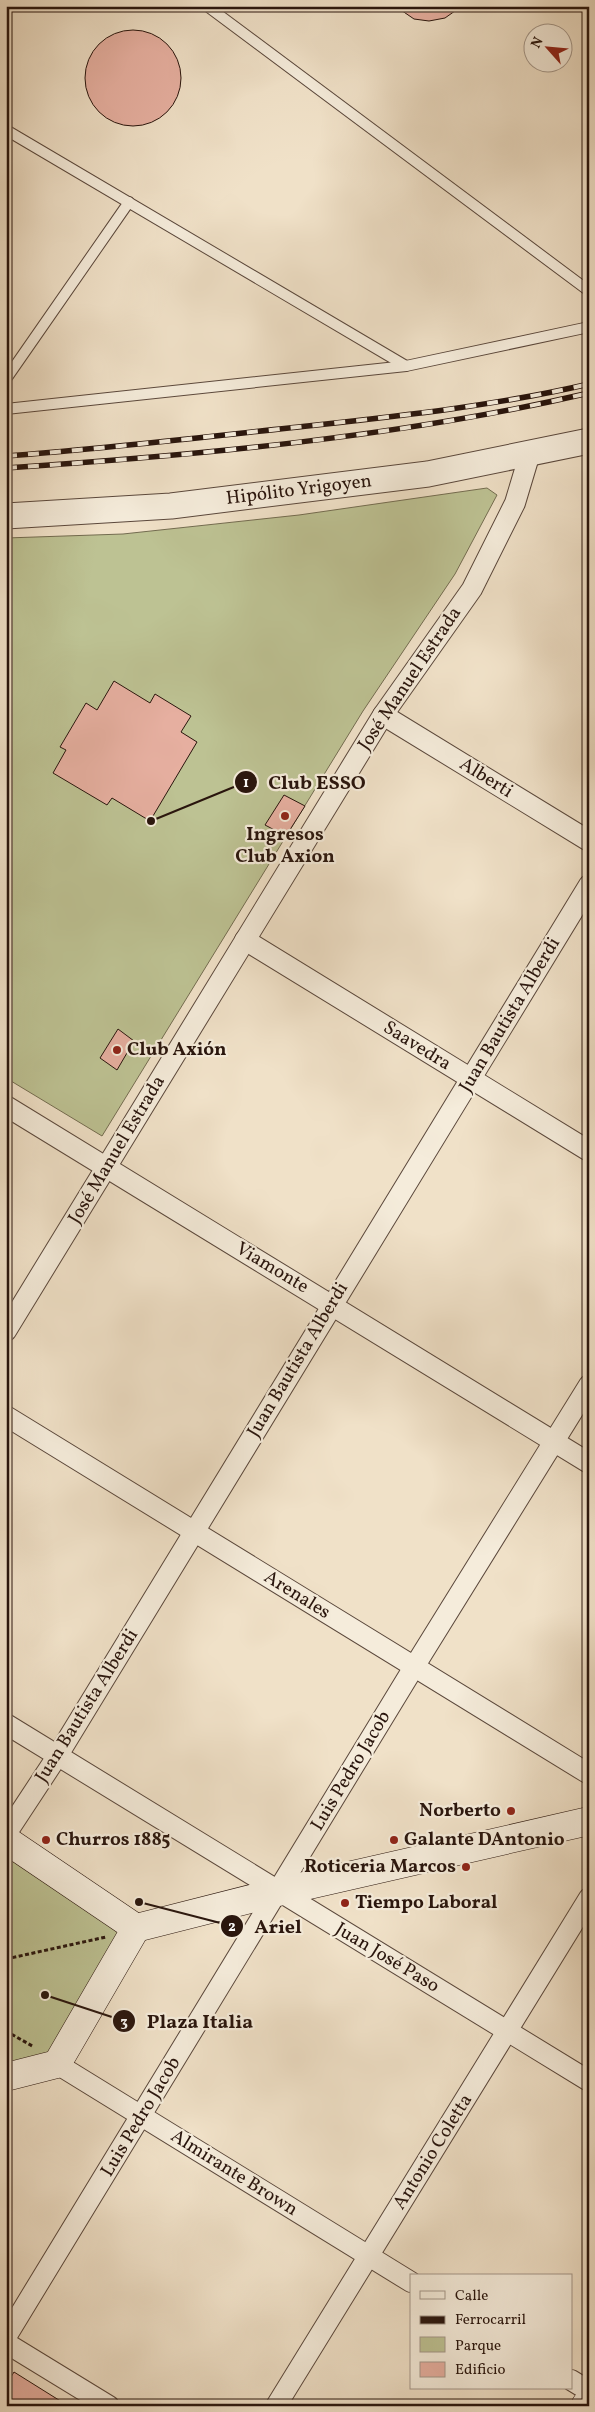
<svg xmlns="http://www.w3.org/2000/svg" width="595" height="2412" font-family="Vollkorn,serif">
<rect width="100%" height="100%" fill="#f0e1c8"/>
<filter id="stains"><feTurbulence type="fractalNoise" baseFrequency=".004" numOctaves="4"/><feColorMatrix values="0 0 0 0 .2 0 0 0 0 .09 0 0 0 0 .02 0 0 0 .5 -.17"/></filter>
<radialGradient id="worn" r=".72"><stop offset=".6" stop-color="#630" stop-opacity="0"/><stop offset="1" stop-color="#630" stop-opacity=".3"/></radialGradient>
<g fill="#bdc293" stroke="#736c50">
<path d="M487 488 497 495 455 574 363 711 102 1136 6 1078V538L123 534 299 515Z"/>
<path d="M6 1851 120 1934 48 2055 6 2066Z"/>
</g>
<g fill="#e6afa0" stroke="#29150d">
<path d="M395 6H462L445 18 429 21 414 19Z"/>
<circle cx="133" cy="78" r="48"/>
<path d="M114 681 150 703 155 694 191 716 181 732 197 742 150 821 112 798 107 805 53 773 66 750 60 747 86 703 97 710Z"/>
<path d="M284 795 305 806 286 836 265 825Z"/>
<path d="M118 1029 134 1041 117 1070 100 1058Z"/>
<path d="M14 2372 62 2402 60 2406H6V2385Z"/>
</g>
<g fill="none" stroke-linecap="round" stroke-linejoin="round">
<defs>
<g id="service">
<path d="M207 6 589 291"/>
<path d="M6 130 406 366"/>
<path d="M6 379 129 202"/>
<path d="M6 409 406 366 589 327"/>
</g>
<g id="minor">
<path d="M383 715 589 841"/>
<path d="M245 940 589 1151"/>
<path d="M6 1106 589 1463"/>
<path d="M6 1331 383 715 472 589 515 503 530 453"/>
<path d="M6 1416 589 1774"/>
<path d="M6 1724 589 2081"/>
<path d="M6 1834 58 1755 589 885"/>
<path d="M57 2064 411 2282"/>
<path d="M6 2337 414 1667 589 1385"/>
<path d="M6 2343 109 2406"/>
<path d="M571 2380 589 2391"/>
<path d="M276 2406 589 1898"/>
</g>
<path id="tertiary" d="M6 516 171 506 428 474 589 441"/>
<g id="secondary">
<path d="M6 1840 136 1928"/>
<path d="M6 2077 57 2064 136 1928 278 1892 589 1821"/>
<path d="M585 2406 589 2400"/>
</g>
</defs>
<use href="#service" stroke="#5b483c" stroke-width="12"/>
<use href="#minor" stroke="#5b483c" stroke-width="22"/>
<use href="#tertiary" stroke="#5b483c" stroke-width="27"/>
<use href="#secondary" stroke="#29150d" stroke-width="29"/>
<g stroke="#29150d" stroke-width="3" stroke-dasharray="4 2.5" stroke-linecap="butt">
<path d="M6 1959 106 1937"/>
<path d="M6 2031 34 2047"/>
</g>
<use href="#service" stroke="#f5ecdb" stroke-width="10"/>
<use href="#minor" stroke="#f5ecdb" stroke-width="20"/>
<use href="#tertiary" stroke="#f5ecdb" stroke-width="25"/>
<use href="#secondary" stroke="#f5ecdb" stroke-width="28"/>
<defs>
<g id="rail">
<path d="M6 456C101 449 195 438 289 428 389 417 490 407 589 384"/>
<path d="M6 468C200 455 400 437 589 393"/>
</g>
</defs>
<use href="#rail" stroke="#29150d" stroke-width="5.5"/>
<use href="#rail" stroke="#f5ecdb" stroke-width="4" stroke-dasharray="11" stroke-linecap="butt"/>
</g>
<g fill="#8f2418" stroke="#f5ecdb" stroke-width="2">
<circle cx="285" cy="816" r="5"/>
<circle cx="117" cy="1050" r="5"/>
<circle cx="511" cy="1811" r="5"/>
<circle cx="46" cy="1840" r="5"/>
<circle cx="394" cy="1840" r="5"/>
<circle cx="466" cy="1867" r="5"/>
<circle cx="345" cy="1903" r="5"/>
</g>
<g text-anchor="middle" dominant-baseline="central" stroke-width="4.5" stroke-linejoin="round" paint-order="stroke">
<g font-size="19" fill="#29150d" stroke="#f5ecdb">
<text transform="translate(299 490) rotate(-7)">Hipólito Yrigoyen</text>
<text transform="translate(410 679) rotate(-56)">José Manuel Estrada</text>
<text transform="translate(486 778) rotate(32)">Alberti</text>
<text transform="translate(510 1015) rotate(-59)">Juan Bautista Alberdi</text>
<text transform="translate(417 1046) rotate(32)">Saavedra</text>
<text transform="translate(117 1150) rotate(-59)">José Manuel Estrada</text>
<text transform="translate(272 1268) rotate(31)">Viamonte</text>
<text transform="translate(298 1360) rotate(-59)">Juan Bautista Alberdi</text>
<text transform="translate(297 1595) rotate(32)">Arenales</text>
<text transform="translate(87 1706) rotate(-58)">Juan Bautista Alberdi</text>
<text transform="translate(351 1771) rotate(-59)">Luis Pedro Jacob</text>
<text transform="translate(387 1958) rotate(31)">Juan José Paso</text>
<text transform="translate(141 2117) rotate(-59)">Luis Pedro Jacob</text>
<text transform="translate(433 2152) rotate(-58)">Antonio Coletta</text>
<text transform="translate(234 2173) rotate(32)">Almirante Brown</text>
</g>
<g font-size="19" font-weight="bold" fill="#29150d" stroke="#f5ecdb" text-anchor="start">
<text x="285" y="835" text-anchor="middle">Ingresos<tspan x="285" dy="22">Club Axion</tspan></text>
<text x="127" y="1050">Club Axión</text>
<text x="501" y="1811" text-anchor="end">Norberto</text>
<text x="56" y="1840">Churros 1885</text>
<text x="404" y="1840">Galante DAntonio</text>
<text x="456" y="1867" text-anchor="end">Roticeria Marcos</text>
<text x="355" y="1903">Tiempo Laboral</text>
</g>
</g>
<path fill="none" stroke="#29150d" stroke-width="2" d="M151 821L246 782M139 1902L232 1926M45 1995L124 2021"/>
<g fill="#29150d" stroke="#f5ecdb" stroke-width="2">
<circle cx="151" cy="821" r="5"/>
<circle cx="139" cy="1902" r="5"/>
<circle cx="45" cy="1995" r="5"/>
<circle cx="246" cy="782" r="12"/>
<circle cx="232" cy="1926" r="12"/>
<circle cx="124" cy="2021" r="12"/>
</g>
<g font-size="15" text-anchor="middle" font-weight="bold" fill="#fff">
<text x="246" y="787">1</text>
<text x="232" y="1931">2</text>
<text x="124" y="2026">3</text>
</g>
<g font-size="20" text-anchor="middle" font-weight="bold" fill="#29150d" stroke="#f5ecdb" stroke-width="4.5" stroke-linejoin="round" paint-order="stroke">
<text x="317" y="789">Club ESSO</text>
<text x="278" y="1933">Ariel</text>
<text x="200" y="2028">Plaza Italia</text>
</g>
<rect width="595" height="2412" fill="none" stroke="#f0e1c8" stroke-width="25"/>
<rect x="8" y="8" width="580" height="2397" fill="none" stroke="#29150d" stroke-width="2.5"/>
<rect x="12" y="12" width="570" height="2387" fill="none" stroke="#29150d"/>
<rect x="410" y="2274" width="162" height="115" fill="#f5ecdb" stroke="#a39689"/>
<rect x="420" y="2291" width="25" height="8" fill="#f5ecdb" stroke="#a39689"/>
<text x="455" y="2300" font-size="15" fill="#29150d">Calle</text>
<rect x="420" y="2316" width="25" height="8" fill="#29150d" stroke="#a39689"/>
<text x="455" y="2324" font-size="15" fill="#29150d">Ferrocarril</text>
<rect x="420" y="2337" width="25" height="15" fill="#bdc293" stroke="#a39689"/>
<text x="455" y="2350" font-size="15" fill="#29150d">Parque</text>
<rect x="420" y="2362" width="25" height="15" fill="#e6afa0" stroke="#a39689"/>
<text x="455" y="2374" font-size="15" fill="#29150d">Edificio</text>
<g transform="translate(548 48) rotate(297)"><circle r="24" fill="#f5ecdb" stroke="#a39689"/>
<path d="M0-4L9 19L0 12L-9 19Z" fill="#8f2418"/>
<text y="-8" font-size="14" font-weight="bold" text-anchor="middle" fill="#29150d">N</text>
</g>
<rect width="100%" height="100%" filter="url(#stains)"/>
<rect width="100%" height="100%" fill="url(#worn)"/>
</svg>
